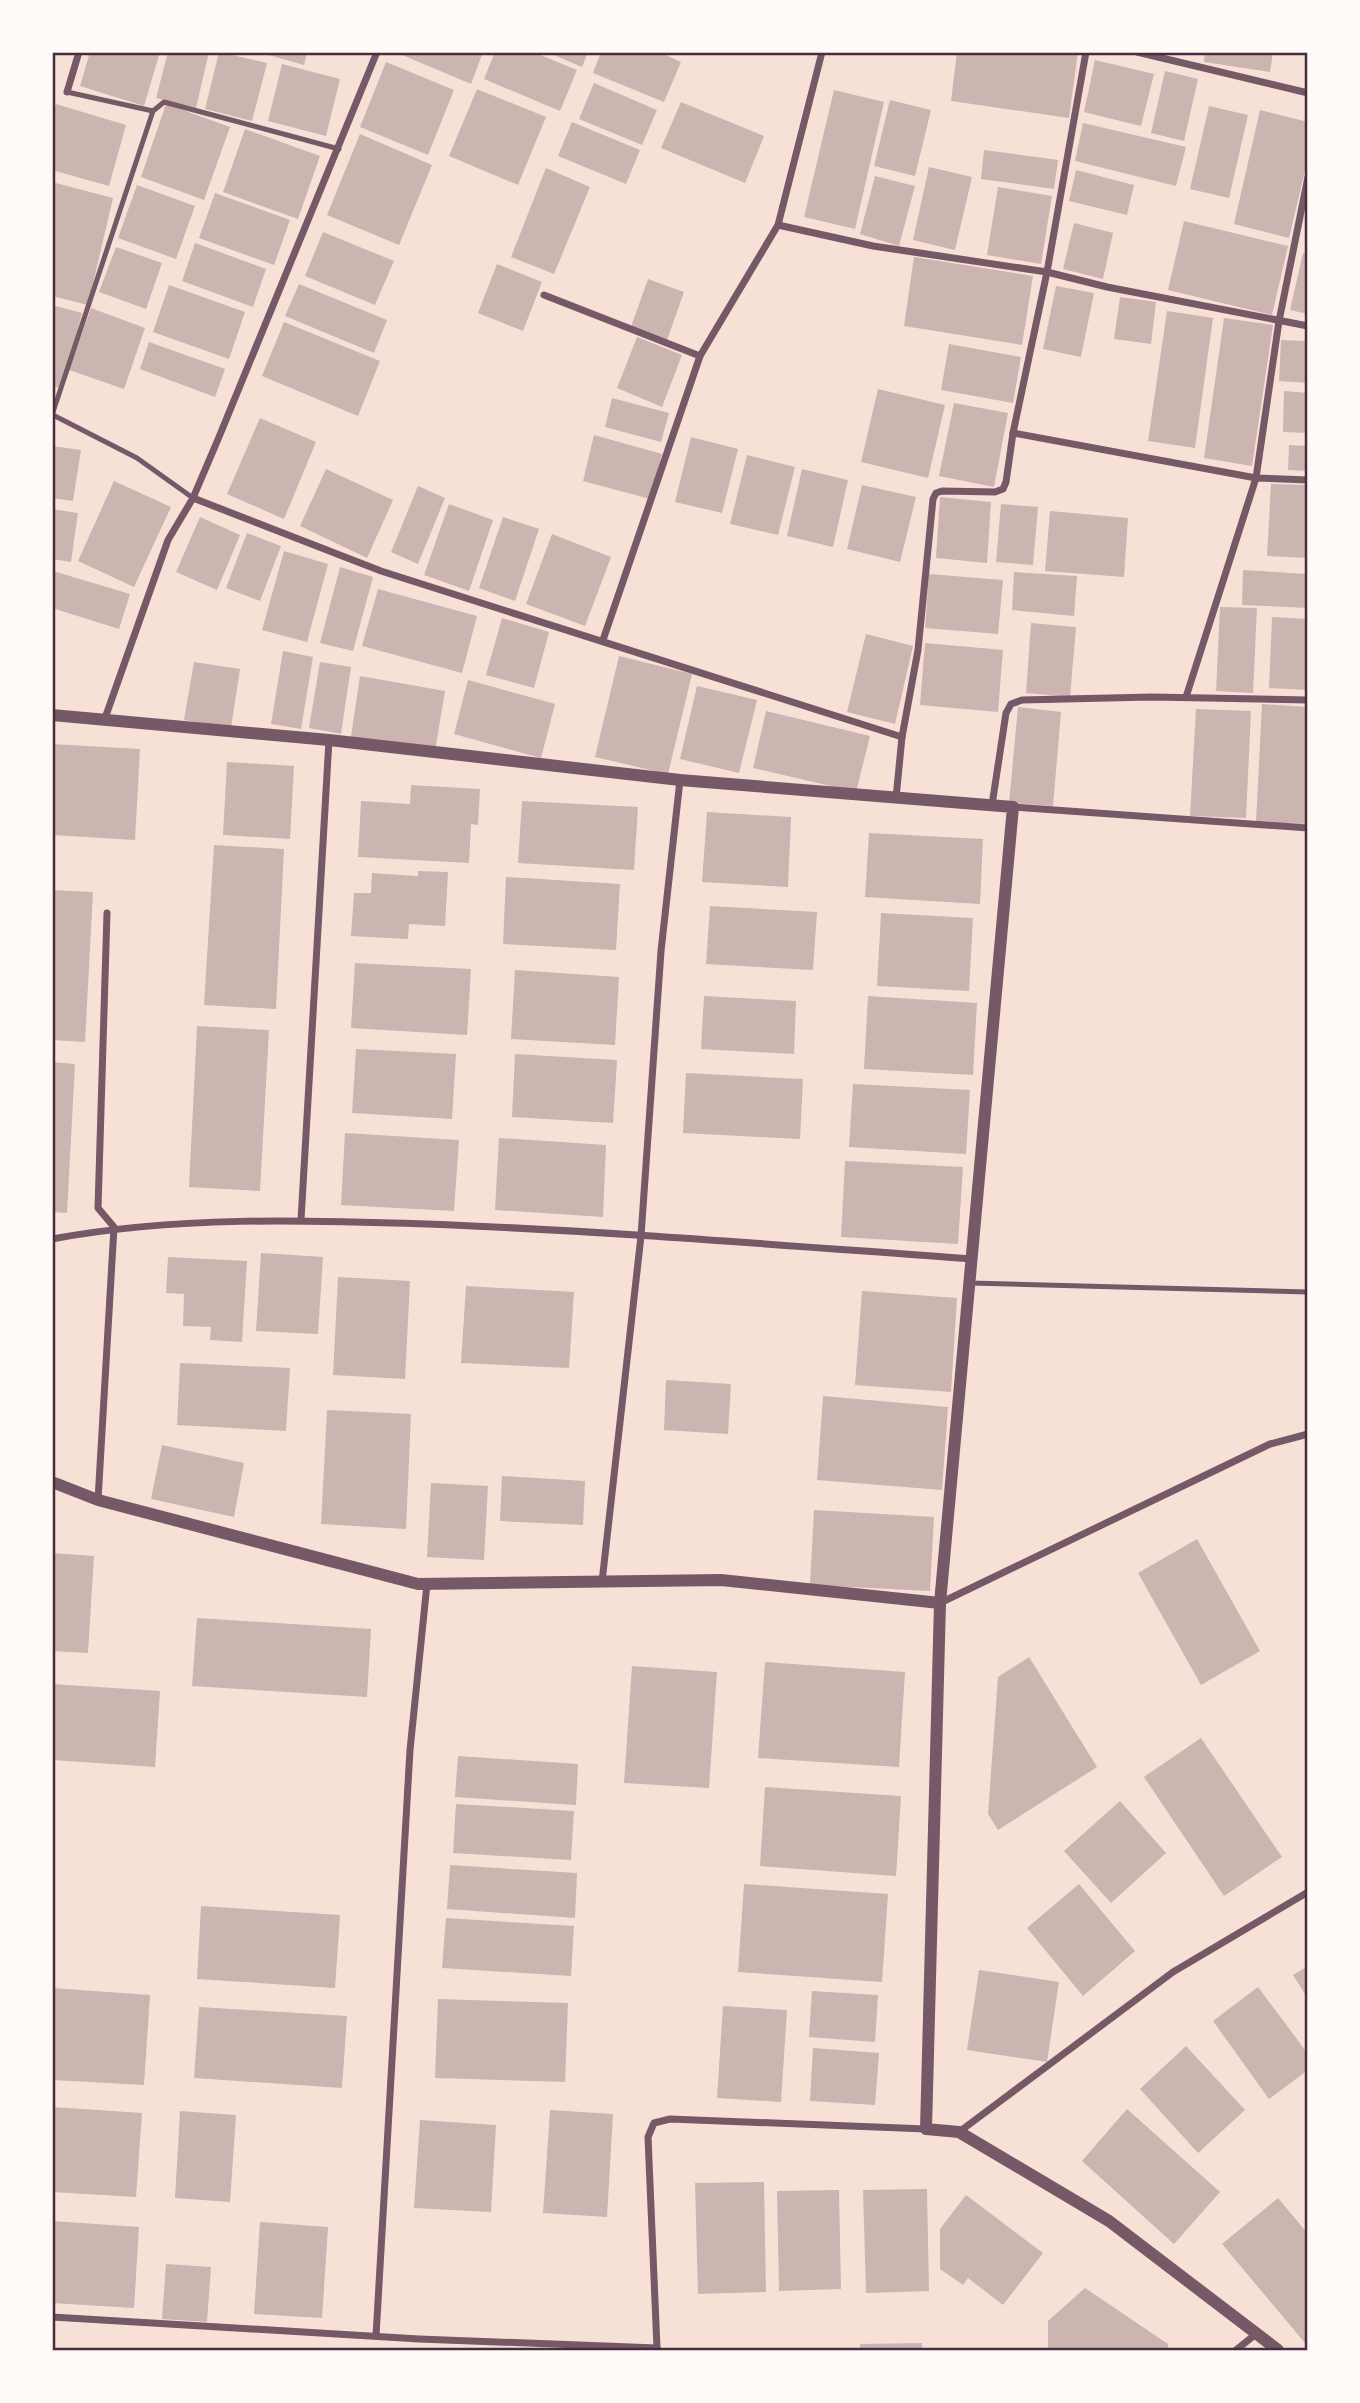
<svg xmlns="http://www.w3.org/2000/svg" width="1360" height="2403" font-family="Rubik,sans-serif">
<rect width="100%" height="100%" fill="#f7e1d7"/>
<g fill="#ccb4b1">
<path d="M90 52H160L144 106 80 86Z"/>
<path d="M168 52H209L196 108 156 98Z"/>
<path d="M219 52 267 63 252 121 205 109Z"/>
<path d="M258 52H307L304 65Z"/>
<path d="M395 52H483L471 84Z"/>
<path d="M495 52H533L577 70 560 111 484 79Z"/>
<path d="M547 52H588L582 67Z"/>
<path d="M601 52H659L681 62 664 102 593 73Z"/>
<path d="M957 52H1078L1069 118 951 101Z"/>
<path d="M1205 52H1273L1270 72 1204 62Z"/>
<path d="M1095 60 1154 74 1141 126 1084 112Z"/>
<path d="M386 62 454 90 428 155 360 127Z"/>
<path d="M282 64 340 79 326 136 268 121Z"/>
<path d="M1165 71 1198 79 1184 141 1151 133Z"/>
<path d="M594 83 657 110 642 145 579 119Z"/>
<path d="M477 89 546 117 518 185 449 156Z"/>
<path d="M834 90 884 102 855 229 804 217Z"/>
<path d="M890 100 931 110 915 176 874 166Z"/>
<path d="M681 102 764 136 745 183 661 148Z"/>
<path d="M56 104 126 125 109 186 52 170V115Z"/>
<path d="M166 104 230 127 204 200 141 177Z"/>
<path d="M1209 106 1248 115 1229 198 1190 189Z"/>
<path d="M1260 110 1308 122V158L1289 238 1234 224Z"/>
<path d="M572 122 640 150 626 184 558 156Z"/>
<path d="M1083 123 1186 147 1176 186 1075 161Z"/>
<path d="M245 129 320 156 298 219 223 192Z"/>
<path d="M360 134 432 165 399 245 327 215Z"/>
<path d="M984 150 1058 160 1054 189 981 179Z"/>
<path d="M929 167 972 177 955 250 913 240Z"/>
<path d="M546 168 590 187 554 274 511 257Z"/>
<path d="M1076 170 1134 185 1127 215 1069 201Z"/>
<path d="M875 176 915 186 899 246 860 234Z"/>
<path d="M52 182 113 198 88 305 52 296Z"/>
<path d="M137 185 195 206 176 259 118 238Z"/>
<path d="M998 187 1052 196 1041 264 987 255Z"/>
<path d="M215 193 290 220 274 265 199 238Z"/>
<path d="M1184 221 1288 246 1272 315 1168 290Z"/>
<path d="M1074 223 1113 233 1103 279 1063 269Z"/>
<path d="M323 232 394 261 375 305 305 276Z"/>
<path d="M195 243 266 269 253 307 182 281Z"/>
<path d="M116 247 162 263 146 309 99 292Z"/>
<path d="M1303 253 1308 254V314L1290 310Z"/>
<path d="M914 257 1033 276 1022 345 904 326Z"/>
<path d="M497 264 542 282 523 331 478 313Z"/>
<path d="M648 279 684 292 667 340 631 327Z"/>
<path d="M299 284 387 320 374 353 285 316Z"/>
<path d="M169 285 245 312 229 359 153 332Z"/>
<path d="M1056 286 1094 293 1081 357 1043 349Z"/>
<path d="M1120 297 1156 302 1151 344 1114 339Z"/>
<path d="M52 305 82 313 62 388 52 386Z"/>
<path d="M91 308 145 328 124 389 69 370Z"/>
<path d="M1167 311 1213 318 1195 448 1148 441Z"/>
<path d="M1224 318 1273 325 1252 466 1204 458Z"/>
<path d="M284 322 380 361 358 416 262 376Z"/>
<path d="M637 337 682 355 662 407 617 388Z"/>
<path d="M1281 340 1308 341V383L1279 381Z"/>
<path d="M149 342 225 369 215 397 140 369Z"/>
<path d="M949 344 1021 357 1013 403 941 390Z"/>
<path d="M878 389 945 405 928 478 861 462Z"/>
<path d="M1284 391 1308 393V433L1283 432Z"/>
<path d="M612 398 669 413 661 442 605 427Z"/>
<path d="M954 403 1008 413 994 487 939 476Z"/>
<path d="M260 418 316 442 284 519 227 494Z"/>
<path d="M594 435 662 454 650 499 583 481Z"/>
<path d="M691 437 738 449 722 513 675 502Z"/>
<path d="M1289 445 1308 446V471L1288 470Z"/>
<path d="M52 446 81 450 73 501 52 498Z"/>
<path d="M747 455 795 467 778 535 730 524Z"/>
<path d="M326 469 393 500 367 558 300 526Z"/>
<path d="M802 469 848 480 833 547 787 536Z"/>
<path d="M114 481 171 507 134 587 78 561Z"/>
<path d="M1271 484 1308 485V558L1267 556Z"/>
<path d="M862 485 916 497 900 562 847 549Z"/>
<path d="M418 486 445 498 418 564 391 552Z"/>
<path d="M940 497 991 502 987 563 936 558Z"/>
<path d="M449 504 493 520 469 591 424 575Z"/>
<path d="M1001 504 1038 507 1033 565 996 562Z"/>
<path d="M52 509 78 513 71 562 52 559Z"/>
<path d="M1050 511 1128 518 1124 577 1045 571Z"/>
<path d="M200 517 240 535 217 590 176 572Z"/>
<path d="M503 517 539 529 515 601 479 588Z"/>
<path d="M247 533 281 546 260 601 226 588Z"/>
<path d="M552 534 611 557 585 626 526 604Z"/>
<path d="M284 551 328 564 307 642 262 630Z"/>
<path d="M340 567 373 577 353 651 320 643Z"/>
<path d="M1243 570 1308 574V608L1242 605Z"/>
<path d="M53 571 130 594 119 629 52 608Z"/>
<path d="M1014 572 1077 576 1074 616 1012 610Z"/>
<path d="M929 574 1003 580 998 634 925 628Z"/>
<path d="M378 589 477 616 462 673 362 646Z"/>
<path d="M1220 607 1257 608 1253 693 1216 691Z"/>
<path d="M1272 617 1308 619V690L1269 688Z"/>
<path d="M502 618 549 632 534 688 486 675Z"/>
<path d="M1031 623 1076 627 1070 697 1026 693Z"/>
<path d="M866 634 913 646 895 724 847 712Z"/>
<path d="M925 643 1003 650 998 712 920 705Z"/>
<path d="M283 651 313 657 301 729 271 724Z"/>
<path d="M619 656 692 674 668 774 595 757Z"/>
<path d="M194 662 240 669 231 728 184 720Z"/>
<path d="M320 662 351 667 341 734 309 728Z"/>
<path d="M360 676 445 691 435 751 351 737Z"/>
<path d="M468 680 555 704 541 758 454 734Z"/>
<path d="M697 686 757 700 739 773 680 759Z"/>
<path d="M1262 704 1308 707V824L1256 822Z"/>
<path d="M1018 707 1061 712 1053 806 1009 803Z"/>
<path d="M1196 709 1251 711 1246 818 1190 816Z"/>
<path d="M766 711 870 736 856 792 753 768Z"/>
<path d="M52 744 140 749 135 840 52 835Z"/>
<path d="M227 762 294 766 290 839 223 835Z"/>
<path d="M411 785 480 789 478 825 471 824 469 863 358 857 361 801 410 804Z"/>
<path d="M522 801 638 807 634 870 518 863Z"/>
<path d="M707 812 791 817 788 887 702 882Z"/>
<path d="M869 833 983 839 980 904 865 897Z"/>
<path d="M214 845 284 849 276 1009 204 1005Z"/>
<path d="M418 871 448 872 445 926 409 924 408 939 351 936 354 893H371L372 873 418 876Z"/>
<path d="M506 877 620 884 616 950 503 944Z"/>
<path d="M52 890 93 892 85 1042 52 1040Z"/>
<path d="M710 906 817 912 813 970 706 964Z"/>
<path d="M881 913 973 918 969 991 877 986Z"/>
<path d="M355 963 471 969 467 1035 351 1028Z"/>
<path d="M515 970 619 977 615 1045 511 1039Z"/>
<path d="M704 996 796 1001 794 1054 701 1049Z"/>
<path d="M868 996 977 1003 973 1075 864 1069Z"/>
<path d="M197 1026 269 1030 260 1191 189 1187Z"/>
<path d="M356 1049 456 1054 452 1119 352 1113Z"/>
<path d="M515 1054 617 1060 613 1123 512 1117Z"/>
<path d="M52 1062 75 1064 67 1213 52 1212Z"/>
<path d="M686 1073 803 1079 800 1139 683 1133Z"/>
<path d="M853 1084 970 1090 966 1154 849 1147Z"/>
<path d="M345 1133 459 1140 454 1211 341 1205Z"/>
<path d="M499 1138 606 1145 603 1217 495 1210Z"/>
<path d="M845 1161 963 1167 958 1244 841 1237Z"/>
<path d="M261 1253 323 1257 318 1334 256 1331Z"/>
<path d="M168 1257 247 1261 242 1342 210 1340 211 1327 183 1326 184 1294 166 1293Z"/>
<path d="M338 1277 410 1281 405 1379 333 1375Z"/>
<path d="M466 1286 574 1292 569 1368 461 1363Z"/>
<path d="M862 1291 957 1298 951 1392 855 1385Z"/>
<path d="M180 1363 290 1368 286 1431 177 1425Z"/>
<path d="M666 1380 731 1384 728 1434 664 1430Z"/>
<path d="M823 1396 948 1407 942 1490 817 1480Z"/>
<path d="M327 1410 411 1414 406 1529 321 1524Z"/>
<path d="M162 1445 244 1463 234 1517 151 1499Z"/>
<path d="M502 1476 585 1481 583 1525 500 1521Z"/>
<path d="M431 1483 488 1486 484 1560 427 1557Z"/>
<path d="M814 1510 934 1517 930 1591 810 1585Z"/>
<path d="M1197 1539 1260 1651 1201 1685 1138 1573Z"/>
<path d="M52 1553 94 1556 88 1653 52 1651Z"/>
<path d="M197 1618 371 1629 367 1697 192 1686Z"/>
<path d="M1029 1657 1097 1767 998 1830 988 1814 998 1677Z"/>
<path d="M765 1662 905 1672 899 1767 758 1758Z"/>
<path d="M632 1666 717 1672 709 1788 624 1783Z"/>
<path d="M52 1684 160 1691 155 1767 52 1760Z"/>
<path d="M1201 1738 1282 1857 1224 1896 1144 1777Z"/>
<path d="M458 1756 578 1764 576 1805 455 1797Z"/>
<path d="M765 1787 901 1796 896 1876 760 1866Z"/>
<path d="M1120 1801 1166 1853 1111 1903 1064 1851Z"/>
<path d="M456 1804 574 1811 571 1860 453 1853Z"/>
<path d="M450 1865 577 1873 575 1918 447 1909Z"/>
<path d="M744 1884 888 1894 882 1982 738 1972Z"/>
<path d="M1079 1884 1135 1951 1083 1996 1027 1928Z"/>
<path d="M201 1906 340 1915 335 1988 197 1979Z"/>
<path d="M446 1918 574 1926 571 1976 442 1968Z"/>
<path d="M1308 1966V1999L1293 1975Z"/>
<path d="M979 1970 1059 1982 1047 2062 967 2050Z"/>
<path d="M1258 1987 1308 2054V2070L1269 2099 1213 2021Z"/>
<path d="M52 1988 150 1995 144 2085 52 2080Z"/>
<path d="M812 1991 878 1995 875 2042 809 2037Z"/>
<path d="M438 1999 568 2003 565 2082 435 2078Z"/>
<path d="M723 2006 787 2010 781 2102 717 2098Z"/>
<path d="M199 2007 347 2016 342 2088 194 2078Z"/>
<path d="M1186 2046 1245 2110 1198 2153 1140 2089Z"/>
<path d="M813 2048 879 2053 875 2105 810 2101Z"/>
<path d="M52 2107 142 2113 136 2197 52 2192Z"/>
<path d="M1127 2109 1220 2192 1174 2244 1082 2161Z"/>
<path d="M550 2110 613 2114 607 2217 543 2213Z"/>
<path d="M180 2111 236 2115 230 2202 175 2198Z"/>
<path d="M420 2120 496 2125 491 2212 414 2208Z"/>
<path d="M764 2182 766 2292 698 2294 695 2183Z"/>
<path d="M927 2189 929 2291 866 2293 863 2190Z"/>
<path d="M839 2190 841 2289 779 2291 777 2191Z"/>
<path d="M966 2195 1043 2253 1003 2305 968 2278 963 2285 940 2269V2229Z"/>
<path d="M1278 2198 1308 2234 1305 2343 1222 2244Z"/>
<path d="M52 2221 139 2227 134 2308 52 2303Z"/>
<path d="M260 2222 328 2227 322 2318 254 2314Z"/>
<path d="M166 2264 211 2267 207 2322 162 2319Z"/>
<path d="M1085 2288 1168 2344V2350H1048V2321Z"/>
<path d="M922 2343V2350H860V2344Z"/>
<path d="M955 2348H994L995 2350H955Z"/>
</g>
<g fill="none" stroke-linecap="round" stroke-linejoin="round">
<g stroke="#755966" stroke-width="5">
<path d="M67 92 153 111 164 102 339 149"/>
<path d="M52 415 153 111"/>
<path d="M53 415 137 458 193 498"/>
<path d="M970 1283 1308 1292"/>
</g>
<g stroke="#755966" stroke-width="7">
<path d="M1137 52 1308 93"/>
<path d="M67 92 79 52"/>
<path d="M778 225 873 246 1047 272 1107 287 1308 326"/>
<path d="M544 295 700 356"/>
<path d="M1013 433 1256 478 1308 480"/>
<path d="M193 498 381 571 902 737"/>
<path d="M603 640 700 356 778 225 822 52"/>
<path d="M1186 697 1256 478 1279 321 1308 177"/>
<path d="M104 721 168 540 193 498 219 437 377 52"/>
<path d="M896 798 902 737 918 650 933 499 936 493 942 491 995 492 1003 489 1006 482 1013 433 1047 272 1086 52"/>
<path d="M992 805 1006 713 1011 704 1022 700 1152 697 1308 700"/>
<path d="M1013 807 1308 828"/>
<path d="M301 1220 329 740"/>
<path d="M52 1239C176 1216 303 1220 427 1224 609 1231 790 1246 972 1259"/>
<path d="M98 1500 114 1227 98 1208 107 913"/>
<path d="M602 1582 641 1236 661 951 680 780"/>
<path d="M940 1603 1270 1444 1308 1434"/>
<path d="M959 2132 1173 1972 1308 1892"/>
<path d="M52 2317 419 2339 657 2348 658 2350"/>
<path d="M376 2336 410 1750 427 1584"/>
<path d="M657 2348 648 2137 654 2123 670 2119 926 2129"/>
<path d="M1236 2350 1256 2334"/>
</g>
<g stroke="#755966" stroke-width="12">
<path d="M52 715 329 740 680 780 1013 807 940 1603 926 2129 959 2132 1109 2221 1278 2350"/>
<path d="M52 1482 98 1500 418 1584 721 1580 940 1603"/>
</g>
</g>
<rect width="1360" height="2403" fill="none" stroke="#fffaf5" stroke-width="108"/>
<rect x="54" y="54" width="1252" height="2295" fill="none" stroke="#4a2c40" stroke-width="2.5"/>
</svg>
